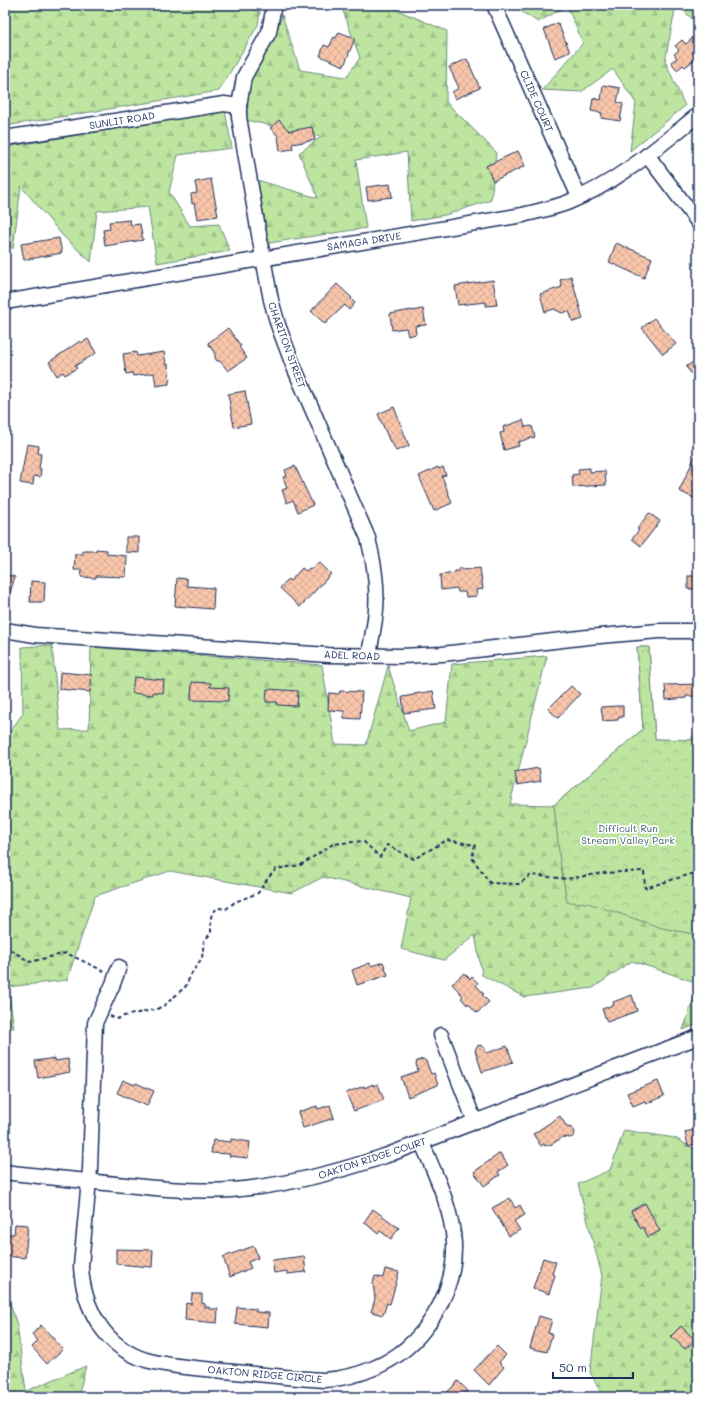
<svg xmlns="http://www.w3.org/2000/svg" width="703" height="1402" font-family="Mali,sans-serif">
<defs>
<pattern id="forest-firs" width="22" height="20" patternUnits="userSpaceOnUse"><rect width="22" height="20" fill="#bde5a0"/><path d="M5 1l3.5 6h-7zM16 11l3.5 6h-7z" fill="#a2c58c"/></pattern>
<pattern id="park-crowns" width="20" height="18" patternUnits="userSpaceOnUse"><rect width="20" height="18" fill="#bde5a0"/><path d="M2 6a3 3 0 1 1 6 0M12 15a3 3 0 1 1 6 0" fill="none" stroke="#a2c58c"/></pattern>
<pattern id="building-cross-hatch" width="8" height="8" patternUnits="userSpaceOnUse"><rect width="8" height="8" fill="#f9c6aa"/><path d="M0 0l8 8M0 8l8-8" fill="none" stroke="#d5aa95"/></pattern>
</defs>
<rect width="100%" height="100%" fill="#fff"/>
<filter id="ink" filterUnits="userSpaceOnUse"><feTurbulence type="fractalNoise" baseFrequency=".025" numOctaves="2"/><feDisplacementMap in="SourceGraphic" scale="8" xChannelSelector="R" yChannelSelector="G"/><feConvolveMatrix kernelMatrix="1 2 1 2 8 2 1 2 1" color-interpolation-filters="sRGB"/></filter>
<g filter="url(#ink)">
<g fill="url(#forest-firs)" stroke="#6c8a7f">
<path d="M5 5H240L260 12 258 25 219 91 5 126Z"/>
<path d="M341 5H396L397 10 447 31 446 102 496 152 491 200 445 215 411 221 407 152 356 160 366 228 269 243 257 180 318 198 299 153 321 137 246 120C240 87 260 66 273 39 277 32 279 23 282 15L300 70 346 77 360 58Z"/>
<path d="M511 5H676L665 61 685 106 630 151 636 103 613 69 581 92 542 90 583 43 567 6 538 22Z"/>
<path d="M677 5H698V24Z"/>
<path d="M225 111 232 148 178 155 169 192 190 226 219 224 230 251 157 263 148 207 97 211 91 262 62 235 21 186 13 249 5 239V147Z"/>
<path d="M52 645 60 730 89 729 91 647 322 665 335 744 366 745 388 666 409 731 446 722 452 664 547 656 510 804 554 805 643 729 637 647H649L655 739 691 740 698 728V983L632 961 593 988 524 997 482 975 475 935 444 960 401 949 411 898 323 877 292 893 170 871 95 896 67 980 8 987 14 1028 5 1029V739L23 713 22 647Z"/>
<path d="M698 986V1024L683 1030Z"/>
<path d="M624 1130 675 1138 698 1151V1397H603L590 1372 602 1276 578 1184 610 1170Z"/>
<path d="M5 1288 17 1325 26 1391 86 1366 78 1397H5Z"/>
</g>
<path fill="url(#park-crowns)" stroke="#6c8a7f" d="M637 647H649L655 739 698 740V935L662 928 588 903 567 902 560 861 554 805 643 729Z"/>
<g fill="url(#building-cross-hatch)" stroke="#1b2f5e">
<path d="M558 23 570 52 555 58 544 29Z"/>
<path d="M339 32 355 38 344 66 320 56 324 45 329 47 334 37 336 38Z"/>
<path d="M698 33V57L685 67 683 65 677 70 671 62 677 58 674 54 679 50 675 46 682 40 686 44Z"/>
<path d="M467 59 480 88 455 99 452 92 459 88 449 67Z"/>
<path d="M603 85 620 88 617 102 623 104 620 121 601 118 602 113 591 111 593 98 601 100Z"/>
<path d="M279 120 289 131 312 127 315 140 292 144 293 149 280 151 278 136 270 128Z"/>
<path d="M518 151 525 166 493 181 486 166Z"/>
<path d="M211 179 218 216 197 219 194 203 192 204 191 194 197 193 195 182Z"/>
<path d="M390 184 392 197 368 200 366 187Z"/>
<path d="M130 220 131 225 140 224 143 240 105 246 103 230 110 229 109 222Z"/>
<path d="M59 238 62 253 24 260 21 244Z"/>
<path d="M616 243 652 258 644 278 609 262Z"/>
<path d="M571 276 583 319 573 322 569 311 562 313 554 309 545 312 540 294 562 287 560 280Z"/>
<path d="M493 280 497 305 486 306V302L458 305 455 286Z"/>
<path d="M337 284 352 298 351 299 355 303 349 310 345 305 325 324 311 311Z"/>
<path d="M423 309 426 325 415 326 416 334 408 336 406 328 392 330 390 314 411 310V311Z"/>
<path d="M654 318 676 344 663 354 642 328Z"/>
<path d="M228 328 241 346 239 347 247 358 228 371 220 361H217L215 358V354L208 343Z"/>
<path d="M88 339 96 353 75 366 77 368 65 375 63 372 57 376 49 362 80 341 81 343Z"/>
<path d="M136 352 137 356 164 352 166 364H168L170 380H169V384L156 386 154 373 133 376 132 373 126 374 123 354Z"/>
<path d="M698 358V382L686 367Z"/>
<path d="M245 391 251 424 234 427 228 394Z"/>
<path d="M394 407 409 446 396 451 391 441 390 442 378 414Z"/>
<path d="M523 420 525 427 532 426 535 437 518 442 519 446 504 450 500 433 504 432 503 427Z"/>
<path d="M27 444 39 446 38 453 41 454 39 469H41L40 477 34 476 33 485 20 483Z"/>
<path d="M698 450V500L679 491Z"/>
<path d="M295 466 313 505 298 512 293 500 287 503 282 490 287 488 283 477 287 476 285 470Z"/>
<path d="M438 467 439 469 443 467 446 475 442 476 452 503 434 511 419 476Z"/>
<path d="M590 468V472L605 471 606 485 573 487 572 475 579 474 578 469Z"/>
<path d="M649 513 660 521 641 546 632 539 639 530 637 529Z"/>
<path d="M126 537H139V553L126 552Z"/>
<path d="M96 549 107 550V554L127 556 126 577 96 576V578L81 577 82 570H74L75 554H83V551H96Z"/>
<path d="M319 562 331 574 300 607 280 588 288 579 290 581 302 568 306 571 309 568 311 569Z"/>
<path d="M460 567 463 570 480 568 483 589 476 590 477 596 466 597 465 592H458L457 588 441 590 440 575 455 573V571H458Z"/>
<path d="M5 574 15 577 7 602 5 601Z"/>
<rect x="688" y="576" width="10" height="13"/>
<path d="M177 578 187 579V586L214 588 213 609 175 606Z"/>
<path d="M31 581 45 582 44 602H30Z"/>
<path d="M60 672 92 675 90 692 59 689Z"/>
<path d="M134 677 164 680 163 693 153 692V695L132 693Z"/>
<path d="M192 682 211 683 210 687 229 688 228 701 191 700Z"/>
<path d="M697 684V696H686V698L666 700 665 685Z"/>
<path d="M571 686 580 694 558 718 548 709Z"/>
<path d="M267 689 298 691 297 706 277 705V702H266Z"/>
<path d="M340 691 362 692 360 719 344 718V711L328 710 329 693 339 694Z"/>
<path d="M433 691 436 709 404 713 402 697 414 695V694Z"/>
<path d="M617 706H623V717L618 718V720L603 721 601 707Z"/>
<path d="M539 768 541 781 517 785 515 772Z"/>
<path d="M383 962 388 975 357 985 352 970 370 963 371 966Z"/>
<path d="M464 973 470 979 472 977 478 983 476 985 484 994 482 995 489 1002 477 1013 468 1003 467 1005 461 998 463 996 452 984Z"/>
<path d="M632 995 637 1011 607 1022 602 1009 614 1005 613 1002Z"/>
<path d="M480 1045 484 1047 487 1053 507 1046 513 1062 482 1072 475 1050 477 1046Z"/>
<path d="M55 1058V1061L68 1059 70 1072 38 1078 35 1061Z"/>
<path d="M423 1059 426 1061 431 1074 434 1073 438 1085 408 1097 401 1077 418 1071 416 1064 417 1061Z"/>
<path d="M123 1080 135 1085 136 1083 154 1091 147 1106 117 1093Z"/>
<path d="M658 1081 664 1096 646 1104 645 1101 633 1106 627 1093Z"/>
<path d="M373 1084V1086L378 1084 384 1100 354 1111 346 1093 364 1086V1088Z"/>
<path d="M330 1105 334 1118 303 1128 298 1112 317 1106 318 1109Z"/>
<path d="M560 1116 567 1127 572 1128 575 1132 574 1136 570 1138 563 1137 552 1144 545 1146 544 1144 541 1146 533 1134Z"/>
<path d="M698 1129V1143L688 1146 685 1132Z"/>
<path d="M231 1139 250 1142 248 1158 229 1156 230 1154 211 1153 213 1140 231 1142Z"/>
<path d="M500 1153 508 1165 498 1172 500 1175 484 1186 474 1172Z"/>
<path d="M510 1198 515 1208 520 1205 525 1215 514 1221 520 1230 509 1236 492 1208Z"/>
<path d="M645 1203 660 1231 648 1237 643 1227 641 1229 631 1211Z"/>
<path d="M373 1209 399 1228 391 1239 380 1231 378 1234 364 1222Z"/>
<path d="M15 1224 28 1225 25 1258 5 1256 7 1234H14Z"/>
<path d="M254 1246 258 1258 248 1262 251 1268 230 1277 223 1257Z"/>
<path d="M116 1249 153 1250 152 1267 116 1264Z"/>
<path d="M304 1256 306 1272 287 1274V1271L274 1273 272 1260Z"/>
<path d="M543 1258 556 1262 552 1274 555 1275 549 1294 533 1288Z"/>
<path d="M385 1269 399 1272 390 1304 387 1303 383 1315 371 1312 375 1299 373 1283 375 1276 383 1278Z"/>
<path d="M192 1294H202V1303L205 1304V1307H209V1309H218L217 1323 185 1320 186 1303 191 1304Z"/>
<path d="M237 1307 256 1309V1312L269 1313 268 1327 235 1324Z"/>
<path d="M539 1316 552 1320 548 1333 552 1334 547 1352 530 1348Z"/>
<path d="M41 1325 63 1349 47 1364 32 1347 38 1341 32 1334Z"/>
<path d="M681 1326 695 1340 685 1349 671 1336Z"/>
<path d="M497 1346 506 1355 499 1362 504 1367 489 1385 474 1370Z"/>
<path d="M458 1381 468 1391 461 1397H443Z"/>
</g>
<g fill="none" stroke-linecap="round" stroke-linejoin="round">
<defs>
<g id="minor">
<path d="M274 5 269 32 244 77 239 106V117L263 258 271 300 278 325 293 365 368 538C374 562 378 585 376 609 375 625 371 640 369 656"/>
<path d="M494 5 579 197"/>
<path d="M5 138 224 104 239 106"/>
<path d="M647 155 698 222"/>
<path d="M5 302 523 215C538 211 554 208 569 202 618 182 658 147 698 115"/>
<path d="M5 630 35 635 213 647 328 655 401 656 442 654 588 637 659 631H698"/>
<path d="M119 967 113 984 95 1023 90 1169 81 1266C83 1307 104 1347 146 1360 171 1367 198 1368 224 1371 257 1374 290 1378 324 1380 341 1379 358 1375 374 1368 422 1348 456 1295 454 1243 452 1208 435 1174 422 1143"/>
<path d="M441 1035 475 1122"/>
<path d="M5 1172C45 1177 85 1181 126 1185 161 1189 196 1192 231 1190 284 1186 335 1173 385 1156L698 1037"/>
</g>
</defs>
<use href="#minor" stroke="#1b2f5e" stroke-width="17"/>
<g stroke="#1b2f5e" stroke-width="2" stroke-dasharray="4 3" stroke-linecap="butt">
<path d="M5 946 30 962 66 953 106 972"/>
<path d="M110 1016 117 1019 124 1016 157 1009 165 1005 186 986 191 974 202 958 204 941 211 933V917L213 912 218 908 226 909 235 902 258 893 268 878 276 869 301 865 333 844 363 841 380 857 387 845 414 859 447 840 475 845 472 858 490 883 519 884 531 875 567 879 602 873 644 871 645 888 698 872"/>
</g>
<use href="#minor" stroke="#fff" stroke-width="14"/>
</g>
</g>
<g text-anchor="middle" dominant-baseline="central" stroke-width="3.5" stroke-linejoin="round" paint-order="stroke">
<g font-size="10" fill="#1b2f5e" stroke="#fff">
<text transform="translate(537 101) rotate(66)">CLIDE COURT</text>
<text transform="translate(122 120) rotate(-9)">SUNLIT ROAD</text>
<text transform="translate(364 241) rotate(-9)">SAMAGA DRIVE</text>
<text transform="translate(287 345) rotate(70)">CHARITON STREET</text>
<text transform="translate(352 655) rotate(2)">ADEL ROAD</text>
<text transform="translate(372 1158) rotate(-18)">OAKTON RIDGE COURT</text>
<text transform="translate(265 1374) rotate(5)">OAKTON RIDGE CIRCLE</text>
</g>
<g font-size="10" fill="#445c6e" stroke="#fff">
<text x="628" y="828">Difficult Run<tspan x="628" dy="12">Stream Valley Park</tspan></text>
</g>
</g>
<rect width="703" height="1402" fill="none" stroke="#fff" stroke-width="20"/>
<rect x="10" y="10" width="683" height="1382" fill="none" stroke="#1b2f5e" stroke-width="1.5" filter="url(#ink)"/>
<path d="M553 1372v6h80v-6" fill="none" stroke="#1b2f5e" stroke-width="2"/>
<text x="559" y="1372" font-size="12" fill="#1b2f5e" stroke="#ffffff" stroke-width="3" paint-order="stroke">50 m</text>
</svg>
